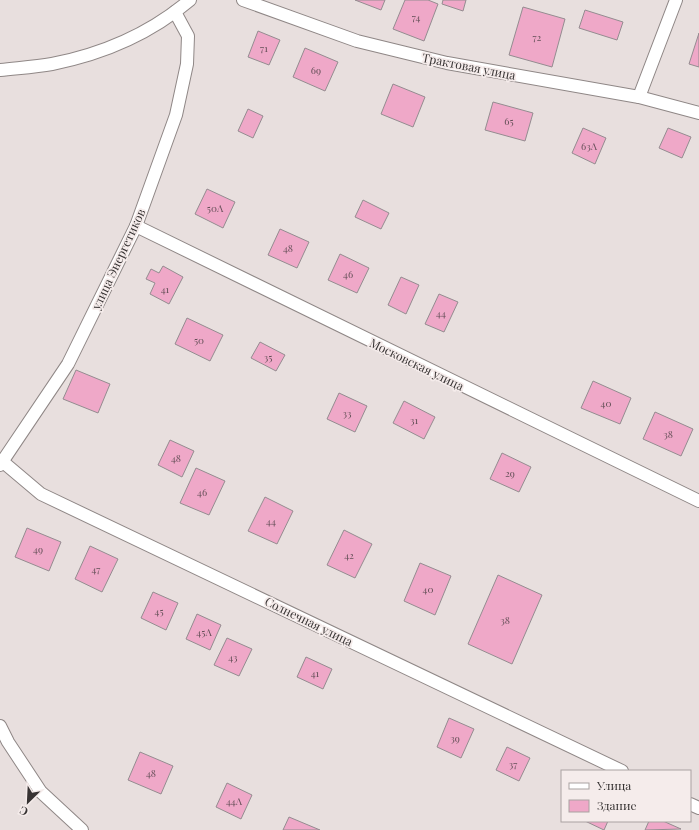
<svg xmlns="http://www.w3.org/2000/svg" width="699" height="830" font-family="'Playfair Display',serif">
<rect width="100%" height="100%" fill="#e8dfde"/>
<g fill="#efa8c8" stroke="#948c90">
<path d="M355 0H385L381 10Z"/>
<path d="M405 0H428L438 4 424 41 393 29Z"/>
<path d="M443 0H466L463 11 442 4Z"/>
<path d="M523 7 565 19 552 67 509 55Z"/>
<path d="M585 10 623 22 617 40 579 28Z"/>
<path d="M258 31 280 40 269 65 248 57Z"/>
<path d="M699 33V67L689 64Z"/>
<path d="M305 48 338 62 325 91 293 77Z"/>
<path d="M393 84 425 97 413 127 381 114Z"/>
<path d="M493 102 533 113 525 141 485 130Z"/>
<path d="M248 109 263 116 253 138 238 131Z"/>
<path d="M583 128 606 138 595 164 572 153Z"/>
<path d="M668 128 691 137 682 158 659 148Z"/>
<path d="M207 189 235 202 223 228 195 214Z"/>
<path d="M363 200 389 213 381 229 355 217Z"/>
<path d="M280 229 309 242 297 268 268 255Z"/>
<path d="M340 254 369 268 357 293 328 280Z"/>
<path d="M163 266 183 277 169 304 150 294 155 283 146 279 151 269 159 273Z"/>
<path d="M401 277 419 285 406 314 388 305Z"/>
<path d="M439 294 458 302 444 332 425 324Z"/>
<path d="M187 318 223 335 210 361 175 344Z"/>
<path d="M260 342 285 355 276 371 251 358Z"/>
<path d="M76 370 110 384 98 413 63 399Z"/>
<path d="M593 381 631 398 620 424 581 408Z"/>
<path d="M339 393 367 406 355 432 327 419Z"/>
<path d="M404 401 435 417 424 439 393 423Z"/>
<path d="M655 412 693 429 681 456 643 439Z"/>
<path d="M170 440 194 451 182 477 158 465Z"/>
<path d="M502 453 531 467 519 492 490 479Z"/>
<path d="M196 468 225 481 209 515 180 503Z"/>
<path d="M265 497 293 511 277 544 248 531Z"/>
<path d="M27 528 61 542 49 571 15 557Z"/>
<path d="M344 530 372 544 355 578 327 565Z"/>
<path d="M90 546 118 559 102 592 75 579Z"/>
<path d="M420 563 451 576 435 615 404 601Z"/>
<path d="M498 575 542 595 512 664 468 644Z"/>
<path d="M153 592 178 603 166 630 141 618Z"/>
<path d="M197 614 221 625 210 650 186 639Z"/>
<path d="M227 638 252 649 239 676 214 665Z"/>
<path d="M306 657 332 669 323 689 297 677Z"/>
<path d="M449 718 474 729 461 758 437 747Z"/>
<path d="M507 747 530 758 519 781 496 770Z"/>
<path d="M140 752 173 766 161 794 128 780Z"/>
<path d="M227 783 252 795 241 819 216 807Z"/>
<path d="M289 817 320 830H283Z"/>
<path d="M585 821H608L604 830Z"/>
<path d="M649 821H663L681 829 645 830Z"/>
</g>
<g fill="none" stroke-linecap="round" stroke-linejoin="round">
<defs>
<g id="street">
<path d="M243 0 357 41 447 63 639 97 699 113"/>
<path d="M0 70C17 68 35 67 52 64 103 54 150 34 190 0"/>
<path d="M639 97 676 0"/>
<path d="M136 226 699 501"/>
<path d="M2 461 41 494 622 771"/>
<path d="M0 465 68 364 136 226 176 115 187 64 188 36 175 12"/>
<path d="M0 726 8 742 41 792 82 830"/>
<path d="M690 804 699 808"/>
</g>
</defs>
<use href="#street" stroke="#8f8786" stroke-width="14"/>
<use href="#street" stroke="#fff" stroke-width="12"/>
</g>
<g text-anchor="middle" dominant-baseline="central" stroke-width="3.5" stroke-linejoin="round" paint-order="stroke">
<g font-size="10" fill="#655058">
<text x="416" y="17">74</text>
<text x="537" y="37">72</text>
<text x="264" y="48">71</text>
<text x="316" y="70">69</text>
<text x="509" y="121">65</text>
<text x="589" y="146">63А</text>
<text x="215" y="208">50А</text>
<text x="288" y="248">48</text>
<text x="348" y="274">46</text>
<text x="165" y="289">41</text>
<text x="441" y="313">44</text>
<text x="199" y="340">50</text>
<text x="268" y="357">35</text>
<text x="606" y="403">40</text>
<text x="347" y="413">33</text>
<text x="414" y="420">31</text>
<text x="668" y="434">38</text>
<text x="176" y="458">48</text>
<text x="510" y="473">29</text>
<text x="202" y="492">46</text>
<text x="271" y="521">44</text>
<text x="38" y="549">49</text>
<text x="349" y="555">42</text>
<text x="96" y="569">47</text>
<text x="428" y="589">40</text>
<text x="159" y="611">45</text>
<text x="505" y="620">38</text>
<text x="204" y="632">45А</text>
<text x="233" y="657">43</text>
<text x="315" y="673">41</text>
<text x="455" y="738">39</text>
<text x="513" y="764">37</text>
<text x="151" y="773">48</text>
<text x="234" y="801">44А</text>
</g>
<g font-size="12" fill="#373333" stroke="#f5eceb">
<text transform="translate(469 66) rotate(11)">Трактовая улица</text>
<text transform="translate(118 259) rotate(-65)">улица Энергетиков</text>
<text transform="translate(417 364) rotate(26)">Московская улица</text>
<text transform="translate(309 621) rotate(26)">Солнечная улица</text>
</g>
</g>
<rect x="561" y="770" width="130" height="52" fill="#f5eceb" stroke="#a9a2a1"/>
<rect x="569" y="783" width="20" height="6" fill="#ffffff" stroke="#a9a2a1"/>
<text x="597" y="790" font-size="12" fill="#373333">Улица</text>
<rect x="569" y="800" width="20" height="12" fill="#efa8c8" stroke="#a9a2a1"/>
<text x="597" y="810" font-size="12" fill="#373333">Здание</text>
<g transform="translate(28 802) rotate(204)" stroke="#f5eceb" stroke-width="3" paint-order="stroke">
<path d="M0-3L7 15L0 10L-7 15Z" fill="#373333"/>
<text y="-6" font-size="11" font-weight="bold" text-anchor="middle" fill="#373333">С</text>
</g>
</svg>
